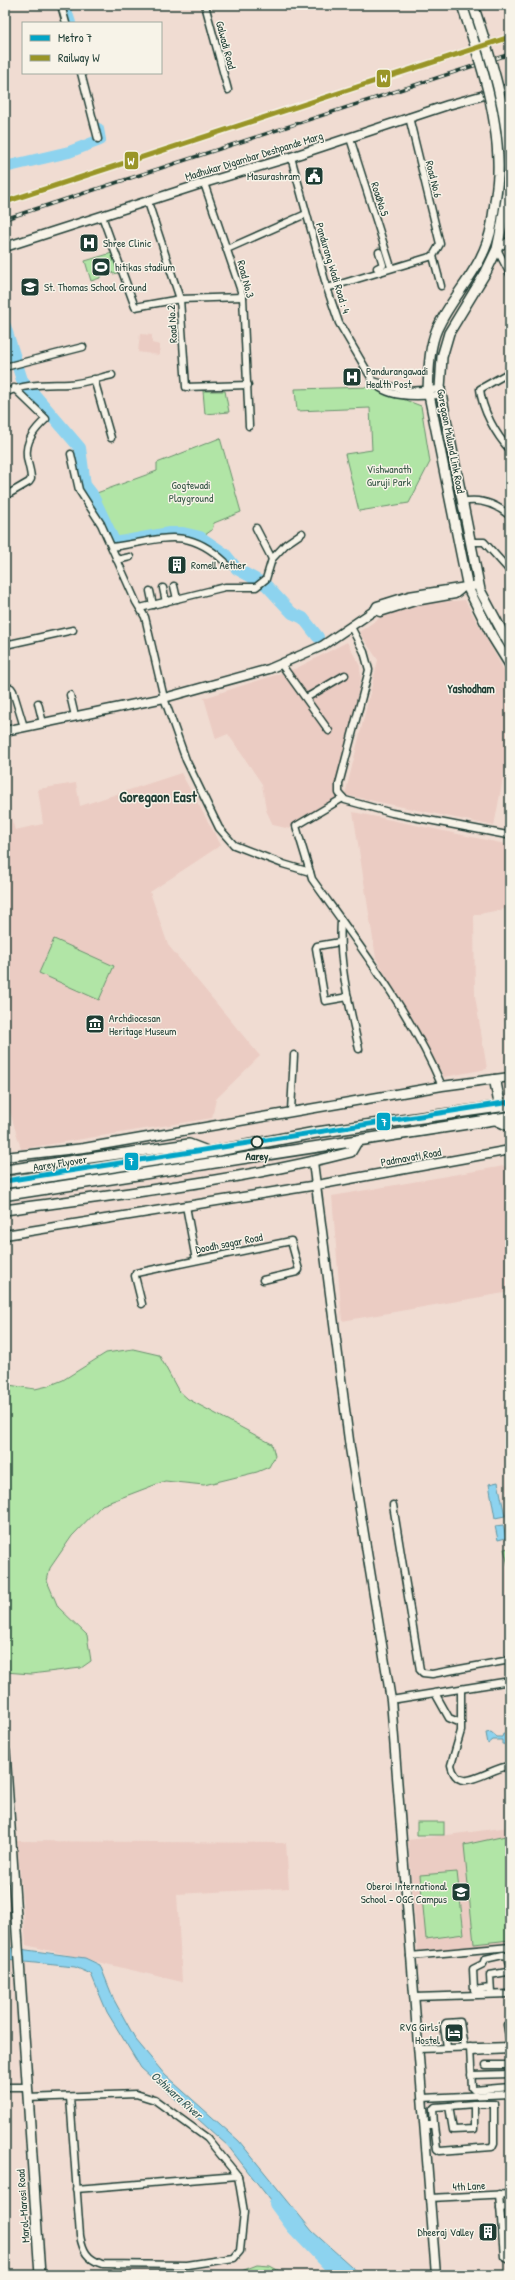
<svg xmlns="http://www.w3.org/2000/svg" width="515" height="2280" font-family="'Patrick Hand',sans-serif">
<rect width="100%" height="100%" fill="#f0dcd2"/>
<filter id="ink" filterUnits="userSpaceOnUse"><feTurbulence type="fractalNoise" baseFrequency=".025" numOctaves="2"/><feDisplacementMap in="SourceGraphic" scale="8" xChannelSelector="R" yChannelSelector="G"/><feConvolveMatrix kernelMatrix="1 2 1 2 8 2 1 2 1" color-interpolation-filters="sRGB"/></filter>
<g filter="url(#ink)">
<g fill="#ebccc3">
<path d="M140 334 152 335V343L160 345 159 355 138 352Z"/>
<path d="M465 600 510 681V741L494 826 345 795 378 660 359 632 384 615 419 604Z"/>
<path d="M347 642 360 666 361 678 336 798 294 822 290 829 273 825 266 810 262 784 228 734 216 739 204 698 297 668Z"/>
<path d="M181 773 221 845 150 892 168 945 260 1056 216 1099 212 1118 21 1149 10 1112H5V800L15 830 43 824 38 789 76 783 80 806Z"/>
<path d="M353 812 510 845V908L474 915 475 996 487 1069 444 1077 376 958Z"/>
<path d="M510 1165V1292L342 1321 332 1196Z"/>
<path d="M510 1827V1943L418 1954 408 1840Z"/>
<path d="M17 1841 286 1843 289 1888 177 1894 182 1982 26 1945Z"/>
</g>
<g fill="#b1e5a6" stroke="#68916d">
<path d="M112 253 118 273 113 274 112 272 100 276V278L91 281 85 261Z"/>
<path d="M371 387 421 406 430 462 409 503 359 511 345 454 372 450 370 408 297 411 295 389Z"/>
<path d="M203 391H225L229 412 205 414Z"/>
<path d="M220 438 241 512 214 523 212 530 205 535C173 526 147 535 116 541L94 494 157 471V463Z"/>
<path d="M54 939 114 966 99 1000 39 973Z"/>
<path d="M133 1349 159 1355 178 1390 188 1399 272 1444 275 1456 269 1467 257 1472 204 1485 165 1481 102 1505 72 1536 50 1568 47 1581 58 1607 87 1635 91 1661 81 1668 31 1674 5 1672V1387L9 1385 35 1389 48 1386 63 1380 106 1353Z"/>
<path d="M510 1548V1565H508L504 1549Z"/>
<rect x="417" y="1822" width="27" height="13"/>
<path d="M510 1835V1940L474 1944 464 1845Z"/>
<path d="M457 1872 464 1934 426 1939 420 1875Z"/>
<path d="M257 2265 270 2266 287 2275H231Z"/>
</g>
<g fill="#8dd3ef" stroke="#6197a4">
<path d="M498 1482 505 1516 495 1518 489 1484Z"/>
<path d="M503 1525 506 1538 498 1540 495 1526Z"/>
<path d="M491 1732 497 1737H502L503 1734 510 1735V1745L502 1744V1740H493L488 1744 486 1733Z"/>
<path d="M5 1947 85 1958 100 1965 114 2000 136 2040 165 2075 239 2141 312 2231 361 2275H337L275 2206 228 2146 141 2068 107 2012 91 1974 75 1967 5 1960Z"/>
</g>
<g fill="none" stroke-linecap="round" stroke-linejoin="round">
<g stroke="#8dd3ef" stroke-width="12">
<path d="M64 5 70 23"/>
<path d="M5 167 69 152 100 140 98 129"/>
<path d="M5 326 22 380 80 448 85 485 92 494 115 543 169 533H183L200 537 225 554 237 569 266 585 292 613 303 618 318 637"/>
<path d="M275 2204 292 2227 338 2275"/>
</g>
<defs>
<g id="minor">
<path d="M61 5 66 23"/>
<path d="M205 5 228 90"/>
<path d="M81 73 98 139"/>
<path d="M350 138 391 267"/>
<path d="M291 157 327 288 339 323 373 381C387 400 421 396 441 395"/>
<path d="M204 183 243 297 249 426"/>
<path d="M148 202 180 299 186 387 248 385"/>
<path d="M102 216 135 307 180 299 243 297"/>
<path d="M510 240 497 249 510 274"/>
<path d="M227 249 306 214"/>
<path d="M433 256 441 286"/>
<path d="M377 268 383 265 379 252"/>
<path d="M327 288 433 256 440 244 409 117"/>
<path d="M5 367 83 347"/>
<path d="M510 372 480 389C482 410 496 435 510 450"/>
<path d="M94 379 111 438"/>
<path d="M373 381 407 391 440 389"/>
<path d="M5 393C26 383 47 385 69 384 84 383 99 378 112 375"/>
<path d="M71 454 79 490 101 524 136 602 145 617 164 698 186 760 219 828 234 845 283 864 310 872 312 879C359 945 410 1011 442 1086"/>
<path d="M5 496 29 482 31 479C31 471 28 465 27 457 25 441 35 429 46 419L14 388"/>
<path d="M462 502C480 498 496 504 510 516"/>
<path d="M256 528 272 559"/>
<path d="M470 542H484L510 571"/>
<path d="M112 547C160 541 185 524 225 562"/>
<path d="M117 560 130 557"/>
<path d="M174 586 177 599"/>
<path d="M163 588 166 602"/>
<path d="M150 591 153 605"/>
<path d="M140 608 225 587H256L266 579 272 559 286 544 302 533"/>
<path d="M351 627 364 652 369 670 339 784V793L345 800 392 813 507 835"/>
<path d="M5 645 73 630"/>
<path d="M281 664 329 731"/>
<path d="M5 688H11L13 691 24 727"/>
<path d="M70 695 75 716"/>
<path d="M306 698 345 675"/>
<path d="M38 703 43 723"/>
<path d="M310 872 296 826 343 798"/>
<path d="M341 921C338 964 350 1007 359 1049"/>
<path d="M340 942 317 946 316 948 325 1001 348 997"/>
<path d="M291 1111 294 1055"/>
<path d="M186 1206 196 1260"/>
<path d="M142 1304 135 1276 136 1273 291 1241 299 1270 297 1272 263 1280"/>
<path d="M393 1505 420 1670 423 1673 432 1674 510 1660"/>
<path d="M461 1689V1731L451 1765C458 1798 489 1767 510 1766"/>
<path d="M435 1693 449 1718 461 1723"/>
<path d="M391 1700 510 1681"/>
<path d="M410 1956 510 1947"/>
<path d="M490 1988 474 1990 473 1969 483 1964 485 1959 503 1955 507 1956 510 1970 507 1972 490 1975 491 1994"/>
<path d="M414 1997 510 1994"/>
<path d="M510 2024 507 2025 510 2042"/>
<path d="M447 2047 444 2026 446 2023 460 2022 464 2047"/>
<path d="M470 2047 472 2088 474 2090 510 2087"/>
<path d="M418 2049 510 2046"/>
<path d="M471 2052 510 2050"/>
<path d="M486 2065H510"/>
<path d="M471 2075 510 2074"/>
<path d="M5 2087H27"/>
<path d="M27 2098 136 2094 155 2100 207 2138 238 2176 244 2212 240 2251 234 2258 187 2265 102 2264C87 2259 83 2251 80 2236L70 2097"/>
<path d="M422 2098 510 2094"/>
<path d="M449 2106 474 2104"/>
<path d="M424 2125H434L433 2109 435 2107 449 2106 453 2130 474 2129V2104H494V2143L492 2147 440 2151 437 2149 434 2125"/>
<path d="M76 2189 238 2176"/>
<path d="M499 2194 504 2257 510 2260"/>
<path d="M430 2198 510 2194"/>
<path d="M500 2208 510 2207"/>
</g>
<g id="tertiary">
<path d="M5 247 204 183 291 157 448 105 510 88"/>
<path d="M375 610 380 612 415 601 455 594 460 590"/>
<path d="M5 731 164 698 269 669 322 646 375 610 377 606 409 596 479 585"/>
<path d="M5 1157 84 1148 442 1086 510 1077"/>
<path d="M313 1162 350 1448 391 1700 436 2275"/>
<path d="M5 1235 317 1185 510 1150"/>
</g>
<g id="secondary">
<path d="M492 224C485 267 454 292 437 329 429 347 429 371 428 390L468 588 492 636 510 665"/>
<path d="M502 225 497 249 486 272 449 333 442 357 440 389 480 590 510 646"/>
<path d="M5 1170 189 1144 210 1152"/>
<path d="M5 1210C120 1194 238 1181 351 1152L358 1140"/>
<path d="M5 1752 40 2275"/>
</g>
<g id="trunk">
<path d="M495 1080 500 1106"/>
<path d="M495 1119 510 1126"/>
<path d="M5 1183 210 1152 313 1133 510 1105"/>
<path d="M5 1195 510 1117"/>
</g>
</defs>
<use href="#minor" stroke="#1f3d34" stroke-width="9"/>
<use href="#tertiary" stroke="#1f3d34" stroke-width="11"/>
<use href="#secondary" stroke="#1f3d34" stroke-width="12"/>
<use href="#trunk" stroke="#1f3d34" stroke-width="13"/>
<use href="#minor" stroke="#f7f3e8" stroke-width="6"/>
<use href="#tertiary" stroke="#f7f3e8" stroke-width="8"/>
<use href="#secondary" stroke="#f7f3e8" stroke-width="9"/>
<use href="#trunk" stroke="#f7f3e8" stroke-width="10"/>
<defs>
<path id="rail" d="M5 219 510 54"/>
</defs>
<use href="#rail" stroke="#1f3d34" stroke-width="3.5"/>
<use href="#rail" stroke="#f7f3e8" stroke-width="2" stroke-dasharray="6" stroke-linecap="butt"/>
<defs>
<g id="secondary-bridge">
<path d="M462 5C480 59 500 118 498 175 497 192 494 208 492 224"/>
<path d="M473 5C491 58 509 114 509 171 509 189 504 208 502 225"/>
</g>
</defs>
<use href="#secondary-bridge" stroke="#1f3d34" stroke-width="12" stroke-linecap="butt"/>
<use href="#secondary-bridge" stroke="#f7f3e8" stroke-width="9"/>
<defs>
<path id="rail-1" d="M5 202 510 37"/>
</defs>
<use href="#rail-1" stroke="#f7f3e8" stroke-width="8"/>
<use href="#rail-1" stroke="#999527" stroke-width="5"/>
<defs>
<path id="metro-1" d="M5 1181 510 1102"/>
</defs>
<use href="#metro-1" stroke="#f7f3e8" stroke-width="8"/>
<use href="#metro-1" stroke="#02a4c6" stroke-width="5"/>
</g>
</g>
<defs>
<symbol id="civic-square" viewBox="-11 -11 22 22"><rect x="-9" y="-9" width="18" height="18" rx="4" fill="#1f3d34" stroke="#f7f3e8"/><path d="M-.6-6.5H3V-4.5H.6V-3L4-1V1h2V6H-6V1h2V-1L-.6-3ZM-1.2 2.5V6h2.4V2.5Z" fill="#fff"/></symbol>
<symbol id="hospital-square" viewBox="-11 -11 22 22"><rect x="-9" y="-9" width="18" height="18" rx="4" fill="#1f3d34" stroke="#f7f3e8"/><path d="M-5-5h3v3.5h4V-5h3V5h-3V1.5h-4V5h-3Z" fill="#fff"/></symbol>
<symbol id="stadium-square" viewBox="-11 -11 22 22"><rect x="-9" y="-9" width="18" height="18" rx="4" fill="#1f3d34" stroke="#f7f3e8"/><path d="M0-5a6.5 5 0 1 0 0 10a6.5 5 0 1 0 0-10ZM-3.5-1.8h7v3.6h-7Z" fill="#fff"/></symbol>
<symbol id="school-square" viewBox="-11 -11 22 22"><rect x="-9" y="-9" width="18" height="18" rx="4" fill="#1f3d34" stroke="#f7f3e8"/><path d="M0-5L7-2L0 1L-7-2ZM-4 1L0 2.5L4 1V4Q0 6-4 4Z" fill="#fff"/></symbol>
<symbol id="building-square" viewBox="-11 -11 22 22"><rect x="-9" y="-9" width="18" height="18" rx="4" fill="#1f3d34" stroke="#f7f3e8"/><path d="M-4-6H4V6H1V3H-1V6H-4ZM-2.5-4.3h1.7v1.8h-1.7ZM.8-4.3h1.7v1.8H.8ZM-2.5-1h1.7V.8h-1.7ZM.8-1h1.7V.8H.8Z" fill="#fff"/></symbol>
<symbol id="museum-square" viewBox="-11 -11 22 22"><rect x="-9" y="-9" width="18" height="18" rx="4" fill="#1f3d34" stroke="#f7f3e8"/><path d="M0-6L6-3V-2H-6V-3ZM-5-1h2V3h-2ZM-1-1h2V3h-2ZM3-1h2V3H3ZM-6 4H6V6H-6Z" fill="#fff"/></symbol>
<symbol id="hotel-square" viewBox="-11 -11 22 22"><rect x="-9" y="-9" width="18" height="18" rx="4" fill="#1f3d34" stroke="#f7f3e8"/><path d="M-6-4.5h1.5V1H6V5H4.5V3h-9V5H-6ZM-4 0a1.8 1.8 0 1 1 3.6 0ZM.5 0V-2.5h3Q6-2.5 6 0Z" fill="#fff"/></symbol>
</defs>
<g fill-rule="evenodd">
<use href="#civic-square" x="303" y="165" width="22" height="22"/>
<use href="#hospital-square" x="78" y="232" width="22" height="22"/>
<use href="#stadium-square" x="90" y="256" width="22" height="22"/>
<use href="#school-square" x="19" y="276" width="22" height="22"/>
<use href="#hospital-square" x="341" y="366" width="22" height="22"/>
<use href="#building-square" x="166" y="554" width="22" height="22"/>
<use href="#museum-square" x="84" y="1013" width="22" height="22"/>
<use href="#school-square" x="450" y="1881" width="22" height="22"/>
<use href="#hotel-square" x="443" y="2022" width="22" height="22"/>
<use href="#building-square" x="477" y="2221" width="22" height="22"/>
</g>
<circle fill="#f7f3e8" stroke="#1f3d34" stroke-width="2" cx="257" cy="1142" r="5.5"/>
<g text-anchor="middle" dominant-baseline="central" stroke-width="3" stroke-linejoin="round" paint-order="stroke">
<g font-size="11" fill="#1f3d34" stroke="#f7f3e8">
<text transform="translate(226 45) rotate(75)">Galwadi Road</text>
<text transform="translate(254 156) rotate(-17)">Madhukar Digambar Deshpande Marg</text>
<text transform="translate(434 179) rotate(76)">Road No.6</text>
<text transform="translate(380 199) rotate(72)">RoadNo.5</text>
<text transform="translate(333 268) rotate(73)">Pandurang Wadi Road : 4</text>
<text transform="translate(246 279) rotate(75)">Road No.3</text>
<text transform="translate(172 324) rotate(-94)">Road No.2</text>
<text transform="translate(451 441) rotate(79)">Goregaon Mulund Link Road</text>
<text transform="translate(411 1157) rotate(-10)">Padmavati Road</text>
<text transform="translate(60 1163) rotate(-9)">Aarey Flyover</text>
<text transform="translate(229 1243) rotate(-11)">Doodh sagar Road</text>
<text transform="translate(469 2186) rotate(-3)">4th Lane</text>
<text transform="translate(23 2206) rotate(-94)">Marol-Marosi Road</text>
</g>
<g font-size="11" fill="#1f3d34" stroke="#f7f3e8" text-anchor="start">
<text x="300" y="176" text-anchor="end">Masurashram</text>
<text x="103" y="243">Shree Clinic</text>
<text x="115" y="267">hitikas stadium</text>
<text x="44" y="287">St. Thomas School Ground</text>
<text x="366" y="371">Pandurangawadi<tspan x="366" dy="13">Health Post</tspan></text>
<text x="191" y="565">Romell Aether</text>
<text x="109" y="1018">Archdiocesan<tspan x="109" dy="13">Heritage Museum</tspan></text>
<text x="447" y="1886" text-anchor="end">Oberoi International<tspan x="447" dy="13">School - OGC Campus</tspan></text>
<text x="440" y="2027" text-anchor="end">RVG Girls'<tspan x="440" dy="13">Hostel</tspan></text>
<text x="474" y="2232" text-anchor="end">Dheeraj Valley</text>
</g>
<g font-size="11" fill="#355645" stroke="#f7f3e8">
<text x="389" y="469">Vishwanath<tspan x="389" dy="13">Guruji Park</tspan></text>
<text x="191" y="485">Gogtewadi<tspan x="191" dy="13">Playground</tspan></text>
</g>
<g font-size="11" font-weight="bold" fill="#1f3d34" stroke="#f7f3e8">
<text x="257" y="1156">Aarey</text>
</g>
<g font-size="12" font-weight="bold" fill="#1f3d34" stroke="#f7f3e8">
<text x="471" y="688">Yashodham</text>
</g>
<g font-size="12" font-style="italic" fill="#355b59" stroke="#f7f3e8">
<text transform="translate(177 2095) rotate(42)">Oshiwara River</text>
</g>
<g font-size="15" font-weight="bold" fill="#1f3d34" stroke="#f7f3e8">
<text x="158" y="796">Goregaon East</text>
</g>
</g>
<g stroke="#f7f3e8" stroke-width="1.5">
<rect x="376" y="69" width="15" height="19" rx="4" fill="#999527"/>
<rect x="124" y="151" width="15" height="19" rx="4" fill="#999527"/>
<rect x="376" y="1112" width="15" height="19" rx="4" fill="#02a4c6"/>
<rect x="124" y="1152" width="15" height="19" rx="4" fill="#02a4c6"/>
</g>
<g font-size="11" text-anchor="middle" font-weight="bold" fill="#fff">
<text x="384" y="82">W</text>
<text x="131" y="165">W</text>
<text x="384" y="1126">7</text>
<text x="131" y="1165">7</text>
</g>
<rect width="515" height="2280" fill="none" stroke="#f7f3e8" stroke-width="20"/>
<rect x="10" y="10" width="495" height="2260" fill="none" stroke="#1f3d34" stroke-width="1.5" filter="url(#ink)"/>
<rect x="22" y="22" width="140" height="52" fill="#f7f3e8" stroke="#a1aaa0"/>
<rect x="30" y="35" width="20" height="6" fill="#02a4c6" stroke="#a1aaa0"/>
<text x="58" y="42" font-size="12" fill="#1f3d34">Metro 7</text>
<rect x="30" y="55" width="20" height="6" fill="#999527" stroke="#a1aaa0"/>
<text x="58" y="62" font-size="12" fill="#1f3d34">Railway W</text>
</svg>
